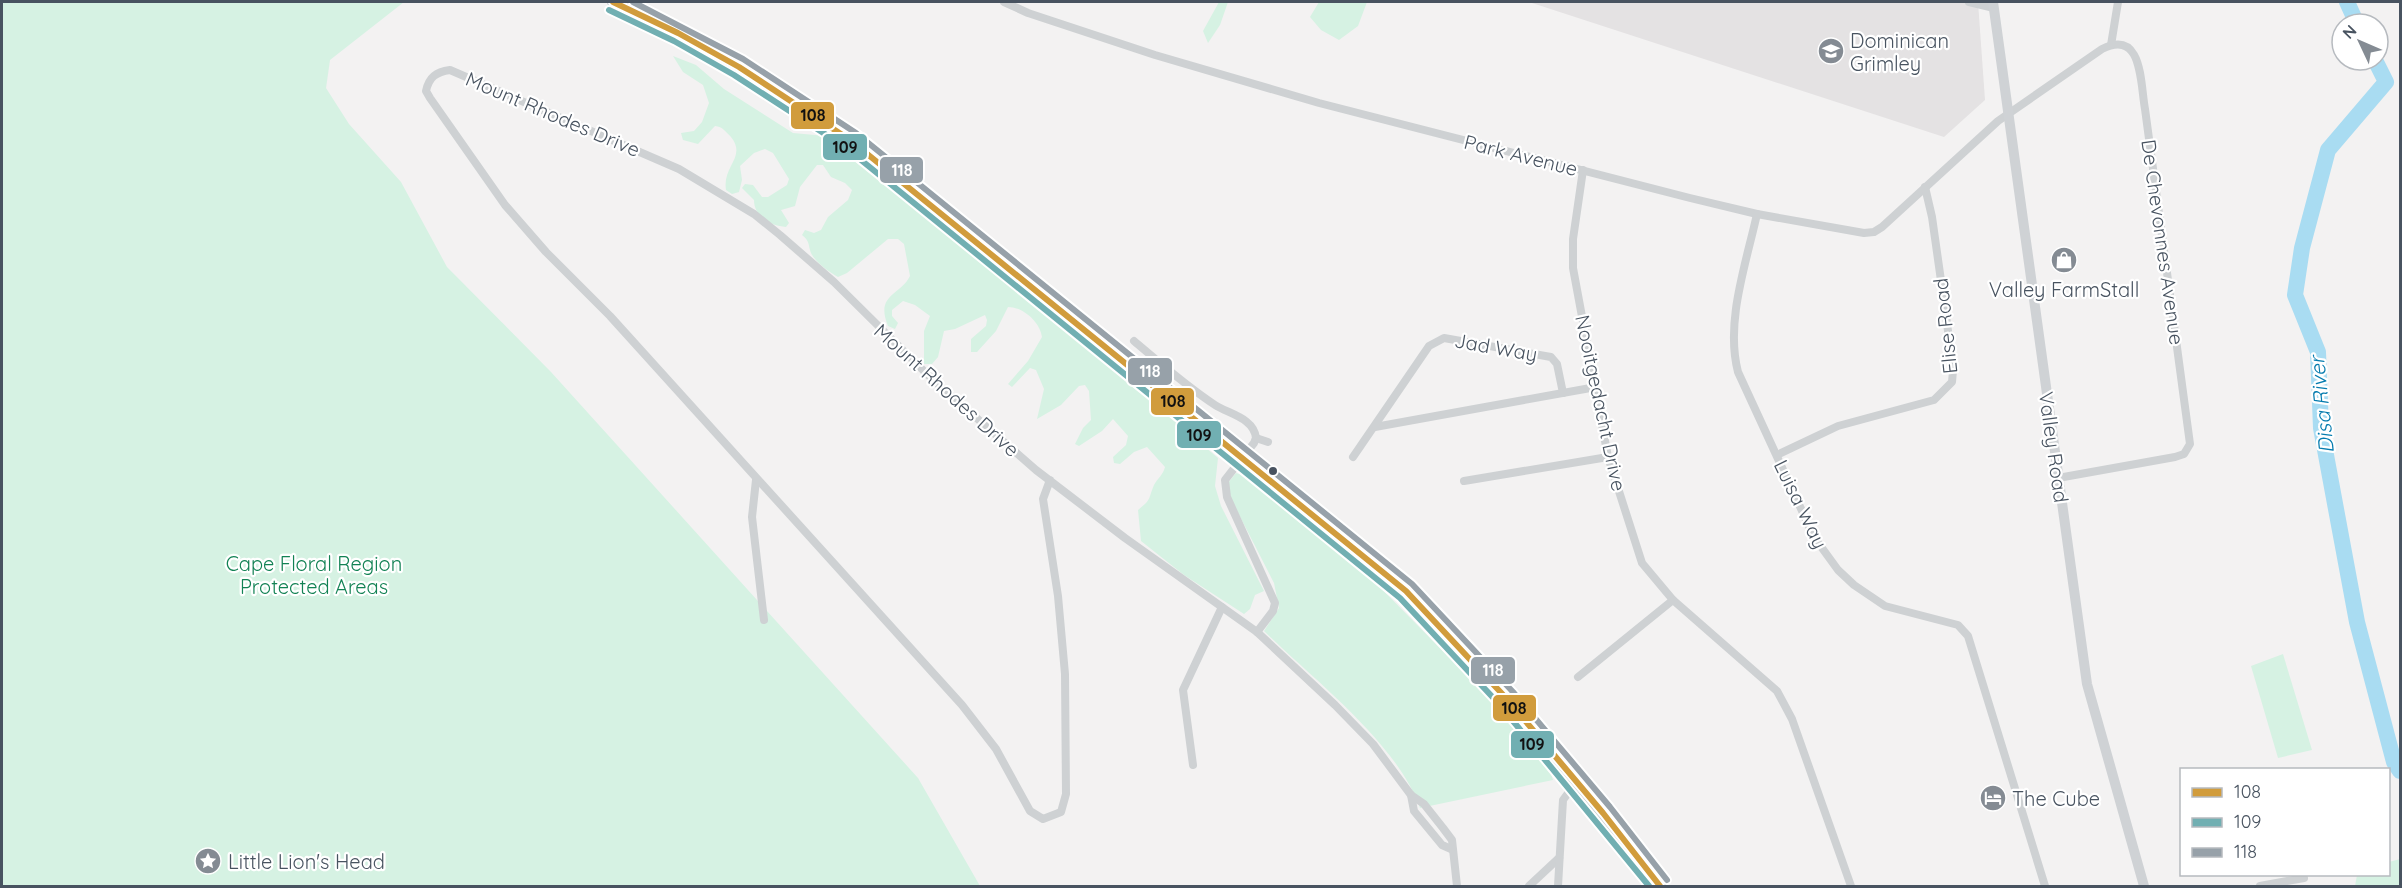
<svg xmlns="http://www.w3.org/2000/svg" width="2402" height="888" font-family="Quicksand,sans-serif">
<rect width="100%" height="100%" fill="#f3f2f2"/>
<path fill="#e4e2e3" d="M1529 2H1978L1985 100 1944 137Z"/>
<g fill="#d6f2e3">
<path d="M2 2H404L330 60 326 88 349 124 401 182 447 267 551 372 918 778 980 886H2Z"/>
<path d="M1219 2H1228L1220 25 1208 43 1203 31Z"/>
<path d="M1319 2H1367L1358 26 1339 40 1321 30 1310 17Z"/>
<path d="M673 56 696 65 724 89 793 133 826 136 1038 306 1218 458 1215 486 1221 506 1264 591 1255 595 1250 609 1244 614 1184 575 1141 541 1138 510C1152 499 1148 499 1154 485 1158 478 1163 475 1165 467L1147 447 1134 452 1120 464 1114 463 1113 457 1126 445 1128 436 1113 419 1102 431 1079 446 1075 444 1083 428 1091 420 1089 391 1085 385 1079 386 1061 405 1037 419 1044 389 1036 370 1030 368 1012 387 1008 384 1028 361 1042 337C1040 322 1023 307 1008 307L996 331 977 352H971V339L986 326 987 320 985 315 955 329 944 331 938 357 932 364H924V331L930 316 915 305 903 301 892 310V316L898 323 895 329 888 326C875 294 900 296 910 276L904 244 898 239H888L847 273 838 277C829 272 815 262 811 253 808 245 810 241 802 235L805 230 814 233 821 230 828 217 848 200 852 190 845 183 831 177 823 165H817L800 187 795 206 781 210 789 223 786 227C771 226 754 217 754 200L742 188 745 184 753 185 762 197H768L787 185 789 179 773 153 765 149 754 153 740 166 742 180 739 192 732 194 726 190C722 166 747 157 731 137 725 131 723 127 715 126L698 144 683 140 681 133 694 131 702 122 709 103 703 85 683 72Z"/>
<path d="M1236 473 1246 476 1370 577 1491 700 1550 771 1553 780 1420 808C1398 744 1313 679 1264 631L1279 608 1274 583 1231 499 1228 483Z"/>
<path d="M2283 654 2312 750 2278 758 2251 666Z"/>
<path d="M2400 859V886H2355L2357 875 2388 874 2389 862Z"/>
</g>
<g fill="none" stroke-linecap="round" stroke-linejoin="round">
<g stroke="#a9dcf2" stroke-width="16">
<path d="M2347 2 2357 24"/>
<path d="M2375 60 2386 82 2328 150 2302 248 2295 295 2318 352 2321 428 2336 509 2357 622 2394 762 2400 771"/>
</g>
<g stroke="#ced1d3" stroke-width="8">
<path d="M1004 2 1028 13 1155 55 1319 103 1690 198 1757 214 1864 233 1874 232 1882 227 1998 121 2102 49C2143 29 2140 82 2145 109L2190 444 2184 454 2175 457 2058 478"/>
<path d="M1969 2 1994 8"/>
<path d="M2111 45 2118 2"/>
<path d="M1583 170 1573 239V268L1608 457 1642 563 1673 600 1777 691 1792 719 1851 886"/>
<path d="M1757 214C1746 264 1725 322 1738 372L1814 537 1838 570 1854 585 1885 606 1958 625 1968 636 2045 886"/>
<path d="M1134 341C1160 363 1186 386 1215 405 1229 414 1254 418 1256 438L1254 443 1225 480 1227 497 1275 603 1273 611 1257 632"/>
<path d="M1375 427 1596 387"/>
<path d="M1256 438 1268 442"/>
<path d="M1777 455 1838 426 1934 400 1952 382 1953 371 1947 323 1932 217 1925 187"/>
<path d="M1353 457 1429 346 1444 338 1551 357 1557 364 1563 393"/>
<path d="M756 480 752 517 764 620"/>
<path d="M1050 480 1043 499 1058 596 1065 674 1066 794 1061 812 1043 819 1030 811 996 749 962 705 610 316 546 252 505 205 430 98 426 91C429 77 436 72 450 70L679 169 754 214 780 235 834 282 932 379 1036 470 1125 538 1257 632 1335 705 1373 744 1411 795 1424 804 1443 828 1452 840 1457 886"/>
<path d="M1464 481 1608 457"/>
<path d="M1578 677 1673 600"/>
<path d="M1193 765 1183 690 1222 607"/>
<path d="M1411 795 1414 811 1442 845 1451 849"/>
<path d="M1529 886 1559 858"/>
<path d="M1558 886 1563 800 1577 781"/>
<path d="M2260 886 2304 878"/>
</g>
<path stroke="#cfd2d5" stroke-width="10" d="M1993 2 2087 684 2144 886"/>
<path stroke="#cacdd1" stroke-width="12" d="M613 2 678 33 739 67 850 140 1406 591 1506 698 1603 813 1660 886"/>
<defs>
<path id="bus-1" d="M613 2 678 33 739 67 850 140 1406 591 1506 698 1603 813 1660 886"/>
<path id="bus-2" d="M609 10 674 41 734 75 845 147 1400 598 1499 704 1649 886"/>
<path id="bus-3" d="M633 2 743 59 856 133 1412 584 1513 692 1610 807 1667 880"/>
</defs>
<use href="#bus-1" stroke="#fff" stroke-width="10"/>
<use href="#bus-2" stroke="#fff" stroke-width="10"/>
<use href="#bus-3" stroke="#fff" stroke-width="10"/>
<use href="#bus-1" stroke="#d19c3c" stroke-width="6"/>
<use href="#bus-2" stroke="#71afb2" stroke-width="6"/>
<use href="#bus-3" stroke="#97a1a9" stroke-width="6"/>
</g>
<defs>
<symbol id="school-disc" viewBox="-11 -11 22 22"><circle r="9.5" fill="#848b93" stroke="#fff"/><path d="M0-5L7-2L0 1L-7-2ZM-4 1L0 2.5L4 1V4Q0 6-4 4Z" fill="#fff"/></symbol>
<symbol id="shop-disc" viewBox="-11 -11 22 22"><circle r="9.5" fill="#848b93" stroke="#fff"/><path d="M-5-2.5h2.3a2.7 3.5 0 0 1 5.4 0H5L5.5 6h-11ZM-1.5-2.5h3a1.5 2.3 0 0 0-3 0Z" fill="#fff"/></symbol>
<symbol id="hotel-disc" viewBox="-11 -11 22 22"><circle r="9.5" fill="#848b93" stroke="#fff"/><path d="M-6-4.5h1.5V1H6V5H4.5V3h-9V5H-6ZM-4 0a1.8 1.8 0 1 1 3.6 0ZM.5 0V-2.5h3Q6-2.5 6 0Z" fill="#fff"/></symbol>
<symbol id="sight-disc" viewBox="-11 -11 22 22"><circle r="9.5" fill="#848b93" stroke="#fff"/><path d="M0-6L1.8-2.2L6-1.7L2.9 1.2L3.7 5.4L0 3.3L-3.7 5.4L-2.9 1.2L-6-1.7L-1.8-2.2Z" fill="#fff"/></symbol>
</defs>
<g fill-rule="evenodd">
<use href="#school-disc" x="1816" y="36" width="30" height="30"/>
<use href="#shop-disc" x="2049" y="245" width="30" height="30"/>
<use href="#hotel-disc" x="1978" y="783" width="30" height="30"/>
<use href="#sight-disc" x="193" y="846" width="30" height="30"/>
</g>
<circle fill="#485360" stroke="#fff" stroke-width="2" cx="1273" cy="471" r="5"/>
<g text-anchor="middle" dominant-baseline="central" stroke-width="4.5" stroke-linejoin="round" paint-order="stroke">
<g font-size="20" fill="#485360" stroke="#fff" text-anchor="start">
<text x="1850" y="40">Dominican<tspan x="1850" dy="23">Grimley</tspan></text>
<text x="2064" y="289" text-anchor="middle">Valley FarmStall</text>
<text x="2012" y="798">The Cube</text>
<text x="228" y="861">Little Lion's Head</text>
</g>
<g font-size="20" fill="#485360" stroke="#fff">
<text transform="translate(553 114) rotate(23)">Mount Rhodes Drive</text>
<text transform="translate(1521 155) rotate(14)">Park Avenue</text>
<text transform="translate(2163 242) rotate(82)">De Chevonnes Avenue</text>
<text transform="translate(1945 326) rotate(-96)">Elise Road</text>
<text transform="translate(1496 347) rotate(10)">Jad Way</text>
<text transform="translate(947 390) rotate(42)">Mount Rhodes Drive</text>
<text transform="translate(1601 403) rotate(78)">Nooitgedacht Drive</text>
<text transform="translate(2054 447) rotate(82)">Valley Road</text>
<text transform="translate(1801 504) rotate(64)">Luisa Way</text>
</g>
<g font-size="20" fill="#128254" stroke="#fff">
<text x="314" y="563">Cape Floral Region<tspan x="314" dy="23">Protected Areas</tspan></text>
</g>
<g font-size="21" font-style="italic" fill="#057caf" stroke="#fff">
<text transform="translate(2321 405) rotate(-96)">Disa River</text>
</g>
</g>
<g stroke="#fff" stroke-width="2">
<rect x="790" y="101" width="45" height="29" rx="6" fill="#d19c3c"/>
<rect x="822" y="133" width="46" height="28" rx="6" fill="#71afb2"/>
<rect x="879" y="156" width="45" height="28" rx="6" fill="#97a1a9"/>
<rect x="1127" y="357" width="46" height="29" rx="6" fill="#97a1a9"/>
<rect x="1150" y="387" width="45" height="29" rx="6" fill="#d19c3c"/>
<rect x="1176" y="420" width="46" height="29" rx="6" fill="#71afb2"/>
<rect x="1470" y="656" width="46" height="29" rx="6" fill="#97a1a9"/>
<rect x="1492" y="694" width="45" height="28" rx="6" fill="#d19c3c"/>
<rect x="1510" y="730" width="45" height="29" rx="6" fill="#71afb2"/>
</g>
<g font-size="16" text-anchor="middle" font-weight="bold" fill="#fff">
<text x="902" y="176">118</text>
<text x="1150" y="377">118</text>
<text x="1493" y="676">118</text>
</g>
<g font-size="16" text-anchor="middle" font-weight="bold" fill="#111">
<text x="813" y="121">108</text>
<text x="845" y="153">109</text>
<text x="1173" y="407">108</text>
<text x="1199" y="441">109</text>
<text x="1514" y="714">108</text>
<text x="1532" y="750">109</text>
</g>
<rect width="2402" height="888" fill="none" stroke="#485360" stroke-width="6"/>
<rect x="2180" y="768" width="210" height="108" fill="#ffffff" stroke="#b6babf" stroke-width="1.5"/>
<rect x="2192" y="788" width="30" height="9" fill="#d19c3c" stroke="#b6babf" stroke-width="1.5"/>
<text x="2234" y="798" font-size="18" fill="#485360">108</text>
<rect x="2192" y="818" width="30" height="9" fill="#71afb2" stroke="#b6babf" stroke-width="1.5"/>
<text x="2234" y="828" font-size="18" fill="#485360">109</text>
<rect x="2192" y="848" width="30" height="9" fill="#97a1a9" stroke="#b6babf" stroke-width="1.5"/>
<text x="2234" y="858" font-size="18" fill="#485360">118</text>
<g transform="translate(2360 42) rotate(314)"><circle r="28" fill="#ffffff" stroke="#b6babf" stroke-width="1.5"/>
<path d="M0-4.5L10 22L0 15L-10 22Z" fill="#848b93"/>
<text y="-9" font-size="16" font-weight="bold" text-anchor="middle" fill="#485360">N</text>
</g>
</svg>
